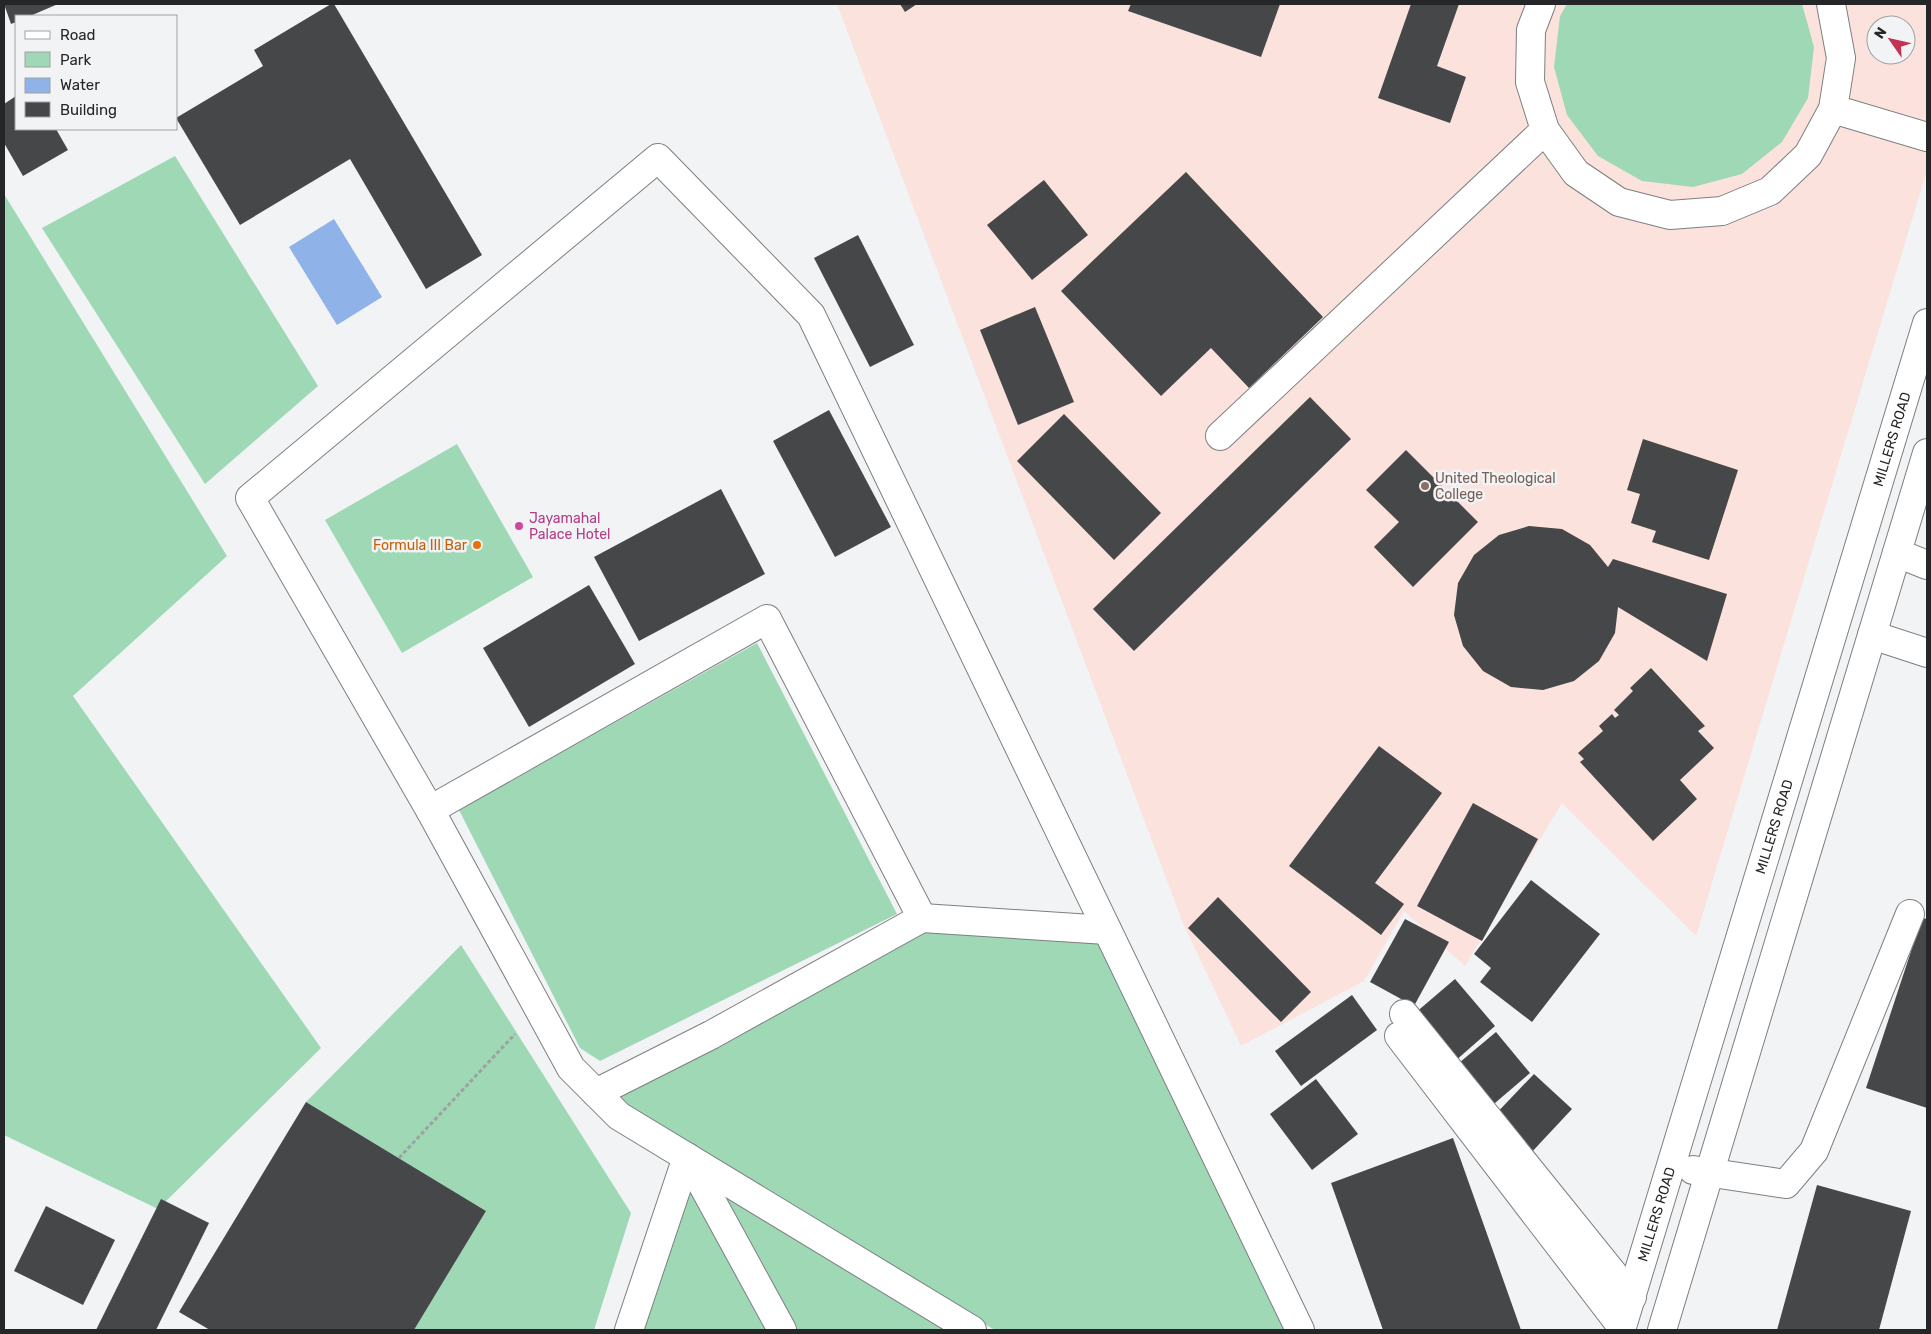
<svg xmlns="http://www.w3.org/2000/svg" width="1931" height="1334" font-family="Rubik,sans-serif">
<rect width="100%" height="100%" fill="#f1f3f5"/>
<path fill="#fce2dc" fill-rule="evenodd" d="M837 4H1927V170L1696 936 1562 803 1465 966 1404 911 1364 981 1241 1046 1183 923ZM1876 25H1906V55H1876Z"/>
<g fill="#9ed8b5">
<path d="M1567 4H1802L1814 47 1808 98 1782 142 1742 174 1693 187 1642 181 1598 156 1567 115 1554 67 1560 16Z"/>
<path d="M175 156 318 386 205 484 42 228Z"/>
<path d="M4 194 227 556 73 696 321 1048 158 1209 4 1135Z"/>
<path d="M457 444 533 577 402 653 325 520Z"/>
<path d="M757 643 897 914 600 1061 580 1048 459 810Z"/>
<path d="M923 924 1103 935 1290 1330H995L622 1114 600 1094Z"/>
<path d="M461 945 631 1213 594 1330H414L486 1211 306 1102Z"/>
<path d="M691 1177 771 1330H640Z"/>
<path d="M711 1182 958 1330H792Z"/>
</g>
<path fill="#8fb2e9" d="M334 219 382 297 337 325 289 247Z"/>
<g fill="#454749">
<path d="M4 4H58L30 16H16V22L11 24Z"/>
<path d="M331 4H334L482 255 426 289 350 159 240 225 176 118 263 66 254 50Z"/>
<path d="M900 4H917L905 12Z"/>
<path d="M1131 4H1280L1261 57 1128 11Z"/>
<path d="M1411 4H1459L1437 66 1466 77 1450 123 1378 98Z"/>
<path d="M16 96V129H56L68 150 23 176 4 143V104Z"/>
<path d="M1186 172 1323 317 1249 388 1211 348 1161 396 1061 291Z"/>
<path d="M1044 180 1088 235 1032 280 987 225Z"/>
<path d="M858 235 914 345 870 367 814 258Z"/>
<path d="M1035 307 1074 402 1018 425 980 330Z"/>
<path d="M1310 397 1351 439 1134 651 1093 609Z"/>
<path d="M829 410 891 527 835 557 773 441Z"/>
<path d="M1064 414 1161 513 1114 560 1017 461Z"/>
<path d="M1643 439 1738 470 1709 560 1652 542 1656 531 1631 523 1640 494 1627 490Z"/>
<path d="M1406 450 1478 522 1413 587 1374 547 1399 522 1366 490Z"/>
<path d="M721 489 765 574 639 641 594 557Z"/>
<path d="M1529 526 1562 529 1590 545 1608 567 1613 559 1727 594 1707 661 1618 607 1615 633 1599 661 1574 681 1543 690 1511 687 1483 671 1463 646 1454 615 1458 583 1474 555 1499 535Z"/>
<path d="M589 585 635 664 529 727 483 648Z"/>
<path d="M1651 668 1705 726 1698 731 1714 748 1680 780 1697 799 1653 841 1580 762 1584 759 1578 753 1603 731 1599 726 1612 714 1615 718 1619 715 1614 710 1633 691 1630 688Z"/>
<path d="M1379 746 1442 793 1375 883 1404 904 1381 935 1289 866Z"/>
<path d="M1473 803 1538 839 1482 941 1417 906Z"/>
<path d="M1531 880 1600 934 1532 1022 1480 982 1491 968 1474 954Z"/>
<path d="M1218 897 1311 992 1281 1022 1188 928Z"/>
<path d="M1922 918 1927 919V1108L1866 1088Z"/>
<path d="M1405 919 1449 942 1414 1006 1370 982Z"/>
<path d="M1455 979 1495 1026 1454 1062 1414 1014Z"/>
<path d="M1352 995 1377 1030 1301 1086 1275 1051Z"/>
<path d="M1496 1032 1530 1073 1488 1109 1453 1068Z"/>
<path d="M1534 1074 1572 1109 1529 1155 1491 1119Z"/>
<path d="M1316 1079 1358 1134 1312 1170 1270 1114Z"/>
<path d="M306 1102 486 1211 414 1330H210L179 1312Z"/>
<path d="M1453 1138 1521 1330H1383L1331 1183Z"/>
<path d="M1817 1185 1911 1211 1879 1330H1777Z"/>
<path d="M161 1199 209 1223 156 1330H96Z"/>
<path d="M46 1206 115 1240 83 1305 14 1271Z"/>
</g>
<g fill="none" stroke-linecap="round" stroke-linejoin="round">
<defs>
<g id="minor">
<path d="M1541 4 1531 30 1530 82 1545 130 1576 173 1619 202 1670 215 1722 211 1770 191 1808 155 1833 109 1841 58 1831 4"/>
<path d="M1833 109 1927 137"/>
<path d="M1220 436 1545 130"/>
<path d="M1897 553 1927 565"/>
<path d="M1872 635 1927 653"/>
<path d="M430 810 767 619 922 918 711 1035 596 1093"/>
<path d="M922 918 1107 930"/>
<path d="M1404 1014 1632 1297"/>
<path d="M1399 1036 1622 1327"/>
<path d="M688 1158 782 1330"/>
<path d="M1693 1170 1786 1184 1814 1151 1910 914"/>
<path d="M629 1330 687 1157"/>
<path d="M972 1330 619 1116 571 1068 430 810 250 498 658 158 811 315 1300 1330"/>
<path id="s1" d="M1621 1330 1927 323"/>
<path d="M1662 1330 1927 453"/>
</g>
</defs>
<use href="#minor" stroke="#7d7f81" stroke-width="30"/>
<path stroke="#9fa1a2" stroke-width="3" stroke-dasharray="4 2.5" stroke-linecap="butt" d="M399 1158 515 1034"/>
<use href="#minor" stroke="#fff" stroke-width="28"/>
</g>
<circle fill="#8d6e63" stroke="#f1f3f5" stroke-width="2" cx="1425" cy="486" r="5"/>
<circle fill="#d1479c" stroke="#f1f3f5" stroke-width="2" cx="519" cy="526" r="5"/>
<circle fill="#e8710a" stroke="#f1f3f5" stroke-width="2" cx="477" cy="545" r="5"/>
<g text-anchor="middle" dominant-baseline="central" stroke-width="5" stroke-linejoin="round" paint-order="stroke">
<g font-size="14" fill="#252627" stroke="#f1f3f5">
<text stroke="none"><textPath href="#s1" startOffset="931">MILLERS ROAD</textPath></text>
<text stroke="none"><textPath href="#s1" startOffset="526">MILLERS ROAD</textPath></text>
<text stroke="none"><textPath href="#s1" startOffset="121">MILLERS ROAD</textPath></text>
</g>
<g font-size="14" fill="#785e54" stroke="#f1f3f5" text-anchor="start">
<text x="1435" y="478">United Theological<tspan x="1435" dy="16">College</tspan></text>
</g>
<g font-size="14" fill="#b23c85" stroke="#f1f3f5" text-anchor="start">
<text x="529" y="518">Jayamahal<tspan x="529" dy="16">Palace Hotel</tspan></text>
</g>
<g font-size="14" fill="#c56008" stroke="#f1f3f5" text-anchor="end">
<text x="467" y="545">Formula III Bar</text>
</g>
</g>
<rect width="1931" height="1334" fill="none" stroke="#252627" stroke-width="10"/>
<rect x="15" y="15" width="162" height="115" fill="#f1f3f5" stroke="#9fa1a3"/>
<rect x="25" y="31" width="25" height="8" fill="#ffffff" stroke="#9fa1a3"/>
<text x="60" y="40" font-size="15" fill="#252627">Road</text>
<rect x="25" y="52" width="25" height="15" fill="#9ed8b5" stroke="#9fa1a3"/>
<text x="60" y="65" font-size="15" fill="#252627">Park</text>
<rect x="25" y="78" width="25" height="15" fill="#8fb2e9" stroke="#9fa1a3"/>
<text x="60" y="90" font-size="15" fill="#252627">Water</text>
<rect x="25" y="102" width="25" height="15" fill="#454749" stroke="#9fa1a3"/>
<text x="60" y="115" font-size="15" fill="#252627">Building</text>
<g transform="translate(1891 40) rotate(304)"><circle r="24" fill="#f1f3f5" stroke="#9fa1a3"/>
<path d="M0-4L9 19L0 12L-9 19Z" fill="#c23252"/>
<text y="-8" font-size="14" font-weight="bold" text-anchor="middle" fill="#252627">N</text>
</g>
</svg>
